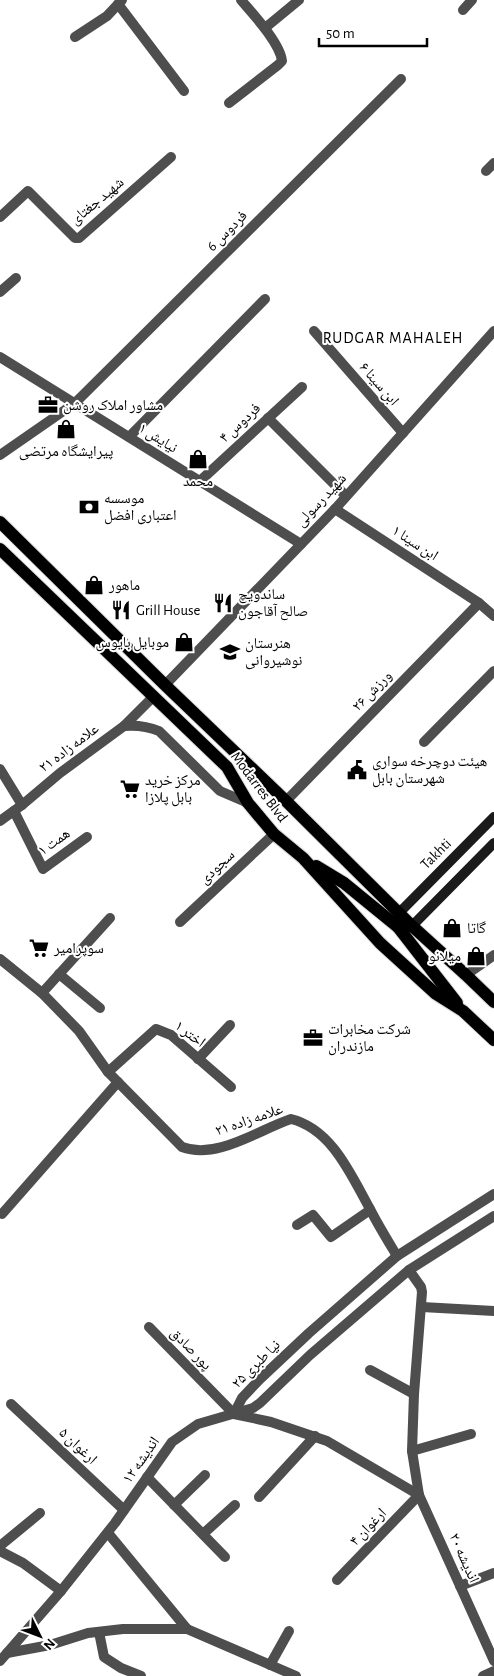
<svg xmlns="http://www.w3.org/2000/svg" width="494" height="1676" font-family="'Alegreya Sans','Noto Naskh Arabic',sans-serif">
<rect width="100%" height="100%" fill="#fff"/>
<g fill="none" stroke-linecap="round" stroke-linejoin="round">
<defs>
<g id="primary">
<path d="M0 522 165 685 286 801 412 926 466 975 494 1002"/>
<path d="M0 549 227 767 248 803 274 834 303 858 380 943 436 994 463 1011 494 1040"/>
<path d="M316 866 344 883 398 927 412 926"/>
<path d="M398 921V927L457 1003"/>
</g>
</defs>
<use href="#primary" stroke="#dbdbdb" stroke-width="14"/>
<g stroke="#4e4e4e" stroke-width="10">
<path d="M118 4 184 91"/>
<path d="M463 10 472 0"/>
<path d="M265 28 299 0"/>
<path d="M75 37 107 16 122 0"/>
<path d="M229 103 278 65 282 61C280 43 253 14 241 0"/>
<path d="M486 171 494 163"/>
<path d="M0 217 28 191 75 238H79L171 157"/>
<path d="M0 292 16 278"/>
<path d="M314 331 403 433"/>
<path d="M0 357 301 544"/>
<path d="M268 418 346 496"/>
<path d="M129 437 265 299"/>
<path d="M0 455 75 403 401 79"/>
<path d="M200 481 302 387"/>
<path d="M335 509 479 603 494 616"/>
<path d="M165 685 335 509 494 331"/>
<path d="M124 726C137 725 147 726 159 731L220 791 248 803"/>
<path d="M424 742 494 671"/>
<path d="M0 769 22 805"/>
<path d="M286 801 479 603"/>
<path d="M14 811 43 869 87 837"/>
<path d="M0 821 22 805 60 773 124 726 154 696"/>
<path d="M180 922 274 834"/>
<path d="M0 959 42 993 79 1031 108 1072 182 1147C217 1160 258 1130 291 1119 332 1129 351 1175 370 1209 378 1225 388 1241 397 1256"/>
<path d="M59 974 100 1008"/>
<path d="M466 975 494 955"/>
<path d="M42 993 110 918"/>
<path d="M198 1059 230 1025"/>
<path d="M108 1072 156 1029 171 1035 231 1087"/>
<path d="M2 1214 118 1082"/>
<path d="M297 1225 313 1215 331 1237 370 1210"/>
<path d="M409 1270 421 1287 422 1292 414 1394 412 1451 419 1495 494 1661"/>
<path d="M422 1307 494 1311"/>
<path d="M149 1327 234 1414"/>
<path d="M370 1370 414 1394"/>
<path d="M11 1404 124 1510"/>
<path d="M234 1414 242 1398 260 1379 309 1333 397 1256 494 1194"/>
<path d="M234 1414 271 1422 327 1441 419 1495"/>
<path d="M412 1451 471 1434"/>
<path d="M147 1477 225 1557"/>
<path d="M259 1497 315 1436"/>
<path d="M174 1505 205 1475"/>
<path d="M108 1533 187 1629"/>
<path d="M203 1534 235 1505"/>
<path d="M0 1546 40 1513"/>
<path d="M0 1551 23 1563 61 1591"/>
<path d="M337 1580 419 1495"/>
<path d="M460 1586 494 1573"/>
<path d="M99 1632 104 1657 121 1668 141 1676"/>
<path d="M7 1653 50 1645 88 1633 123 1629H187L296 1676"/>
<path d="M0 1661 61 1591 115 1523 172 1442 198 1424 253 1408 260 1403 310 1355 409 1270 494 1216"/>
<path d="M270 1665 289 1631"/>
<path d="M483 1676 494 1671"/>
</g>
<g stroke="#1b1b1b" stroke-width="10">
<path d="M399 913 494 817"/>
<path d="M412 926 494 843"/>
</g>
<use href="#primary" stroke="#000" stroke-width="12"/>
</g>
<defs>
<symbol id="office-bare" viewBox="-9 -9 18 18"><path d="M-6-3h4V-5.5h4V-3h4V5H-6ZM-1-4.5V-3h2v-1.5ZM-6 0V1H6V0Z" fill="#000" stroke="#fff" stroke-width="2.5" paint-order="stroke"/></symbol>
<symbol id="shop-bare" viewBox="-9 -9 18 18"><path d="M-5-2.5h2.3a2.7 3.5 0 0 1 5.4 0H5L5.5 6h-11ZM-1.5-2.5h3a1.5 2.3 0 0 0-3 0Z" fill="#000" stroke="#fff" stroke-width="2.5" paint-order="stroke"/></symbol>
<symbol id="bank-bare" viewBox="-9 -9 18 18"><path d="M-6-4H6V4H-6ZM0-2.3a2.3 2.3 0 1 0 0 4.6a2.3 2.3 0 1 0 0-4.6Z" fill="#000" stroke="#fff" stroke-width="2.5" paint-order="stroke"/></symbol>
<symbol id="restaurant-bare" viewBox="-9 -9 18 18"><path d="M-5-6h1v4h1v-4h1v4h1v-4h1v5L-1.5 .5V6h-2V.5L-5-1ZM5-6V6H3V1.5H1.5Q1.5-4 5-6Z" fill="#000" stroke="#fff" stroke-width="2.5" paint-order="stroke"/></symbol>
<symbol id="school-bare" viewBox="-9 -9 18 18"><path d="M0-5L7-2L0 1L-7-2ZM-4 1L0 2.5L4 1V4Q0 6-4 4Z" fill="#000" stroke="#fff" stroke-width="2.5" paint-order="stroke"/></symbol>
<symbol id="civic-bare" viewBox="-9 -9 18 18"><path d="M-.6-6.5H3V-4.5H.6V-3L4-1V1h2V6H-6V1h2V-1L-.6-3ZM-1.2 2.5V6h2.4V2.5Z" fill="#000" stroke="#fff" stroke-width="2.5" paint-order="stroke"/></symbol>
<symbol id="supermarket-bare" viewBox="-9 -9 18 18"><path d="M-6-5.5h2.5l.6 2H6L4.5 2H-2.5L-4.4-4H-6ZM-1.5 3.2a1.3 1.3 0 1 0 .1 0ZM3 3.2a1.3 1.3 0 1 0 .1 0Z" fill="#000" stroke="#fff" stroke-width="2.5" paint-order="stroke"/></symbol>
</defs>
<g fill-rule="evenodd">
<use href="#office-bare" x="34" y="391" width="28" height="28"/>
<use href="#shop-bare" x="52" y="415" width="28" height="28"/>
<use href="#shop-bare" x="184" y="445" width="28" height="28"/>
<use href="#bank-bare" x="75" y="493" width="28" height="28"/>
<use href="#shop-bare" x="80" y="571" width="28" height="28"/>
<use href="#restaurant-bare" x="209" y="589" width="28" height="28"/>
<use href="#restaurant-bare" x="107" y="596" width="28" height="28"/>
<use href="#shop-bare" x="170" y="628" width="28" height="28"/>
<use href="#school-bare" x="216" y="638" width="28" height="28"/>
<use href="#civic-bare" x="343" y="756" width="28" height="28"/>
<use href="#supermarket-bare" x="116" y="775" width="28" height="28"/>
<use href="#shop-bare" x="438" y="914" width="28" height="28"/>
<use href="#supermarket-bare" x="25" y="934" width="28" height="28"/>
<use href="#shop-bare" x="462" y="942" width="28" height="28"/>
<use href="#office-bare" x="299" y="1024" width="28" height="28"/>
</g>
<g text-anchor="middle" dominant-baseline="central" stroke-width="4" stroke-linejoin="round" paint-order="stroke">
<g font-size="15" fill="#000" stroke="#fff">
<text transform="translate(97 201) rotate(-40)">شهید جغتای</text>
<text transform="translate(227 231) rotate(-45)">فردوس 6</text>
<text transform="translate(379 384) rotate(49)">ابن سینا ۶</text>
<text transform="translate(240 423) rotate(-43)">فردوس ۴</text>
<text transform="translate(158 438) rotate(32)">نیایش ۱</text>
<text transform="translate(321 500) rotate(-47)">شهید رسولی</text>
<text transform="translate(415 543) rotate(33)">ابن سینا ۱</text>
<text transform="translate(372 691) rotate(-46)">ورزش ۲۶</text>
<text transform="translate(69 748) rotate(-37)">علامه زاده ۲۱</text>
<text transform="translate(259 787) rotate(53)">Modarres Blvd</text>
<text transform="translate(54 842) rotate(-36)">همت ۱</text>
<text transform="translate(436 854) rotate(-45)">Takhti</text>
<text transform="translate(217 867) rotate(-43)">سجودی</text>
<text transform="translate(190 1034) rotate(37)">اختر ۱</text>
<text transform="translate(249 1120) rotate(-19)">علامه زاده ۲۱</text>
<text transform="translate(191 1349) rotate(46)">پور صادق</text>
<text transform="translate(256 1364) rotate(-45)">نیا طبری ۲۵</text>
<text transform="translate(78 1446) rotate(43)">ارغوان ۵</text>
<text transform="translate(141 1460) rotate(-55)">اندیشه ۱۲</text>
<text transform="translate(368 1527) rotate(-46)">ارغوان ۴</text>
<text transform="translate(464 1558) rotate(66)">اندیشه ۲۰</text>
</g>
<g font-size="15" fill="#000" stroke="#fff" text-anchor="start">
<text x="63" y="405">مشاور املاک روشن</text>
<text x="66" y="451" text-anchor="middle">پیرایشگاه مرتضی</text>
<text x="198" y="481" text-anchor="middle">محمد</text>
<text x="104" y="498">موسسه<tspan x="104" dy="17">اعتباری افضل</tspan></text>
<text x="109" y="585">ماهور</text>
<text x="238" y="594">ساندویچ<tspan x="238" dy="17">صالح آقاجون</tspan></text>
<text x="136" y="610">Grill House</text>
<text x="169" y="642" text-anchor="end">موبایل بایوس</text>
<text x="245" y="643">هنرستان<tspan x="245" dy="17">نوشیروانی</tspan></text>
<text x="372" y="761">هیئت دوچرخه سواری<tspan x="372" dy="17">شهرستان بابل</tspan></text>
<text x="145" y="780">مرکز خرید<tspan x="145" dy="17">بابل پلازا</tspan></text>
<text x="467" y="928">گاتا</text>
<text x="54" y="948">سوپرامیر</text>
<text x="461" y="956" text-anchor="end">میلانو</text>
<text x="328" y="1029">شرکت مخابرات<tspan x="328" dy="17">مازندران</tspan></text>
</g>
<g font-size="16" letter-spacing="1" fill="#000" stroke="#fff">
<text x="393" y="338">RUDGAR MAHALEH</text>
</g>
</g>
<g transform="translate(40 1636) rotate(132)" stroke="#ffffff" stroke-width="4" paint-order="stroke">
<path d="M0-4L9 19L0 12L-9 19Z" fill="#000000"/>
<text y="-8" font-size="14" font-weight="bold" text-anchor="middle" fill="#000000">N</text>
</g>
<path d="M319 38v8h108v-8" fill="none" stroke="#000000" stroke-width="2.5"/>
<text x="326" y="38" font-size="15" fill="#000000" stroke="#ffffff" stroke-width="4" paint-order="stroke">50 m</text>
</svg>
